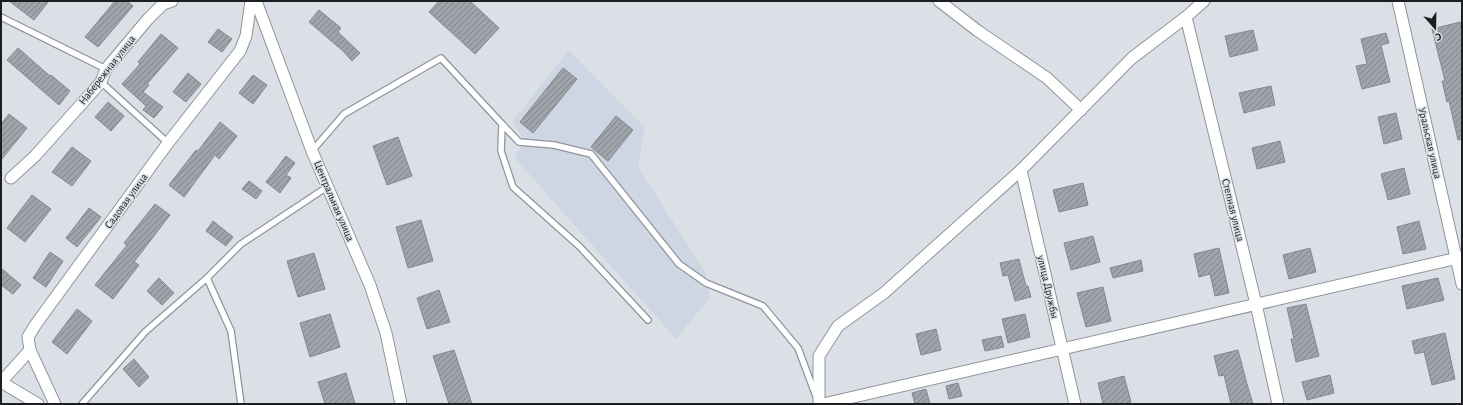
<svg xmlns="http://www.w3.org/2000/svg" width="1463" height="405" font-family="'Alegreya Sans',sans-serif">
<defs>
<pattern id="building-hatch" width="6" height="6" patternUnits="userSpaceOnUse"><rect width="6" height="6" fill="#9fa3aa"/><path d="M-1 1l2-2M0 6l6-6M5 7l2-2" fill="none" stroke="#81848a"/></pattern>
</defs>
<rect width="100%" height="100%" fill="#dbe0e7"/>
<path fill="#ced6e4" d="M569 50 645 128 638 167 705 272 710 298 676 339 514 157 525 142 513 121Z"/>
<g fill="url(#building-hatch)" stroke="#84888f">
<path d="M9 1H49L34 20Z"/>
<path d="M115 1H127L133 6 98 47 85 37Z"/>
<path d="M439 1H470L499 28 475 54 429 12Z"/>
<path d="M319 10 341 28 338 32 360 53 352 61 343 51 309 22Z"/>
<path d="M1460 22 1462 32V139L1458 140 1449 101 1447 102 1442 81H1445L1432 29Z"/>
<path d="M218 29 232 39 222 52 208 42Z"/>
<path d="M1253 30 1258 50 1230 57 1225 36Z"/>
<path d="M1386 33 1389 43 1381 45 1390 82 1362 89 1356 66 1367 64 1361 39Z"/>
<path d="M161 34 178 48 147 84 149 85 143 92 163 107 154 118 143 110 146 106 122 84 140 64 138 62Z"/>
<path d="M18 48 50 76 51 75 70 91 59 105 7 60Z"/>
<path d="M563 68 577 79 533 133 520 122Z"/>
<path d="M188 73 201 84 186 102 173 92Z"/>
<path d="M253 75 267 85 253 104 239 93Z"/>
<path d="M1271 86 1275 105 1244 113 1239 93Z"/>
<path d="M108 102 124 116 111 131 95 117Z"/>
<path d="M1396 113 1402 139 1384 144 1378 117Z"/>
<path d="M9 114 27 128 1 160V124Z"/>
<path d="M616 116 633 130 608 161 591 147Z"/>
<path d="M220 122 237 136 219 159 215 155 184 197 169 185 196 150 198 151Z"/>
<path d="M398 137 412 176 387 185 373 146Z"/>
<path d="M1280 141 1285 162 1257 169 1252 148Z"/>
<path d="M72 147 91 161 72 186 52 172Z"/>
<path d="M286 156 295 163 286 175 291 178 280 193 266 182Z"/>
<path d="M1404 168 1410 194 1388 200 1381 174Z"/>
<path d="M249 181 262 191 256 199 242 189Z"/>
<path d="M1083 183 1088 205 1059 212 1053 190Z"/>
<path d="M32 195 51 209 25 242 7 228Z"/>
<path d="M155 204 170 215 134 262 139 265 113 299 95 285 127 245 124 243Z"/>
<path d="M89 208 101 217 77 247 66 238Z"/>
<path d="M421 220 433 261 408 268 396 227Z"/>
<path d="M213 221 233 237 226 246 206 231Z"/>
<path d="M1419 221 1426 249 1403 254 1397 227Z"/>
<path d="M1093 236 1100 262 1071 270 1064 243Z"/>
<path d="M1219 248 1229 293 1215 296 1210 274 1199 277 1194 254Z"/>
<path d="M1310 248 1316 272 1289 279 1283 255Z"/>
<path d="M50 252 63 261 46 287 33 278Z"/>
<path d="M314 253 325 289 298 297 287 261Z"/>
<path d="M1019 259 1026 286H1028L1031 297 1015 301 1008 275 1003 276 1000 263Z"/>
<path d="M1141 260 1143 271 1113 278 1110 268Z"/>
<path d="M1 268 21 285 13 294 1 285Z"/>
<path d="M159 278 174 293 162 305 147 291Z"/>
<path d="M1438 278 1444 300 1407 309 1402 286Z"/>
<path d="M1103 287 1111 321 1086 327 1077 293Z"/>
<path d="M439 290 450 322 427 329 417 298Z"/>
<path d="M1306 304 1319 356 1296 362 1291 339H1294L1287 308Z"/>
<path d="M77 309 92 321 67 354 52 342Z"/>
<path d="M330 314 340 347 310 357 300 323Z"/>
<path d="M1025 314 1030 337 1008 343 1002 319Z"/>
<path d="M936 329 941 350 921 355 916 334Z"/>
<path d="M1445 333 1455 379 1432 385 1424 352 1415 354 1412 341Z"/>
<path d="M1001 336 1004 347 985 351 982 340Z"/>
<path d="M454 350 472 404H449L433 356Z"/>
<path d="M1238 350 1247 384 1253 404H1231L1224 375 1219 376 1214 356Z"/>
<path d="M134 359 149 377 139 387 123 369Z"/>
<path d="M346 373 355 404H325L318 382Z"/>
<path d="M1330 375 1334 393 1307 400 1302 382Z"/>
<path d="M1124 376 1131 402 1125 404H1103L1098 383Z"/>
<path d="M958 383 962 396 949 399 946 386Z"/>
<path d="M926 389 930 404H915L912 393Z"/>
</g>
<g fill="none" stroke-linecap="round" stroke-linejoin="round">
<defs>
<g id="service">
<path d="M1 17 106 69"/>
<path d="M101 82 168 143"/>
<path d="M502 124 519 142 554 145 591 154 679 264 706 283 763 306 798 348 816 396"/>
<path d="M312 151 344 114 441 58 502 124 501 151 513 187 580 247 648 320"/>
<path d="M207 278 231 331 241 404"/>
<path d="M82 404 145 332 207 278 241 244 327 187"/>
</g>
<g id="minor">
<path d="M256 1 312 151 370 285 386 333 401 404"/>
<path d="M939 1 978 31 1047 78 1081 110"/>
<path d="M1398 1 1462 284"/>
<path d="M1186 17 1256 304 1278 404"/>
<path d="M1021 170 1075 404"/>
<path d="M11 178 35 156 101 82 106 69 148 19 163 4 172 1"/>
<path d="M1 382 30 350"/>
<path d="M1 382 38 404"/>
<path d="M55 404 30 350 28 337 36 324 168 143 240 51 246 36 251 1"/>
<path d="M819 404V356L838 326 884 293 1021 170 1132 58 1186 17 1204 1"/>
<path d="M823 404 1462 257"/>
</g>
</defs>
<use href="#service" stroke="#90949b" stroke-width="8"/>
<use href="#minor" stroke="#90949b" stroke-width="13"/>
<use href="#service" stroke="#fff" stroke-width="5.5"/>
<use href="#minor" stroke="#fff" stroke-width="11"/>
</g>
<g text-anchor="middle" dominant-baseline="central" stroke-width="3" stroke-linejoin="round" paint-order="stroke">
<g font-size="11" fill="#1d1e21" stroke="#dbe0e7">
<text transform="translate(107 70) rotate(-52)">Набережная улица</text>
<text transform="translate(1430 143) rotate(77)">Уральская улица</text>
<text transform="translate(126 201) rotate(-54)">Садовая улица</text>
<text transform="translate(334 201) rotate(67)">Центральная улица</text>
<text transform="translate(1233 210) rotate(76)">Степная улица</text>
<text transform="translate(1048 287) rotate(77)">улица Дружбы</text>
</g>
</g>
<rect width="1463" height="405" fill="none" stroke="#1d1e21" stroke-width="4"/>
<g transform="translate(1435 28) rotate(160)" stroke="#dbe0e7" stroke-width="3" paint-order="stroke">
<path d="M0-3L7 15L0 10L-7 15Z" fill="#1d1e21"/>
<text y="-6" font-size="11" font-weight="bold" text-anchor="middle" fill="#1d1e21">С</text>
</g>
</svg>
